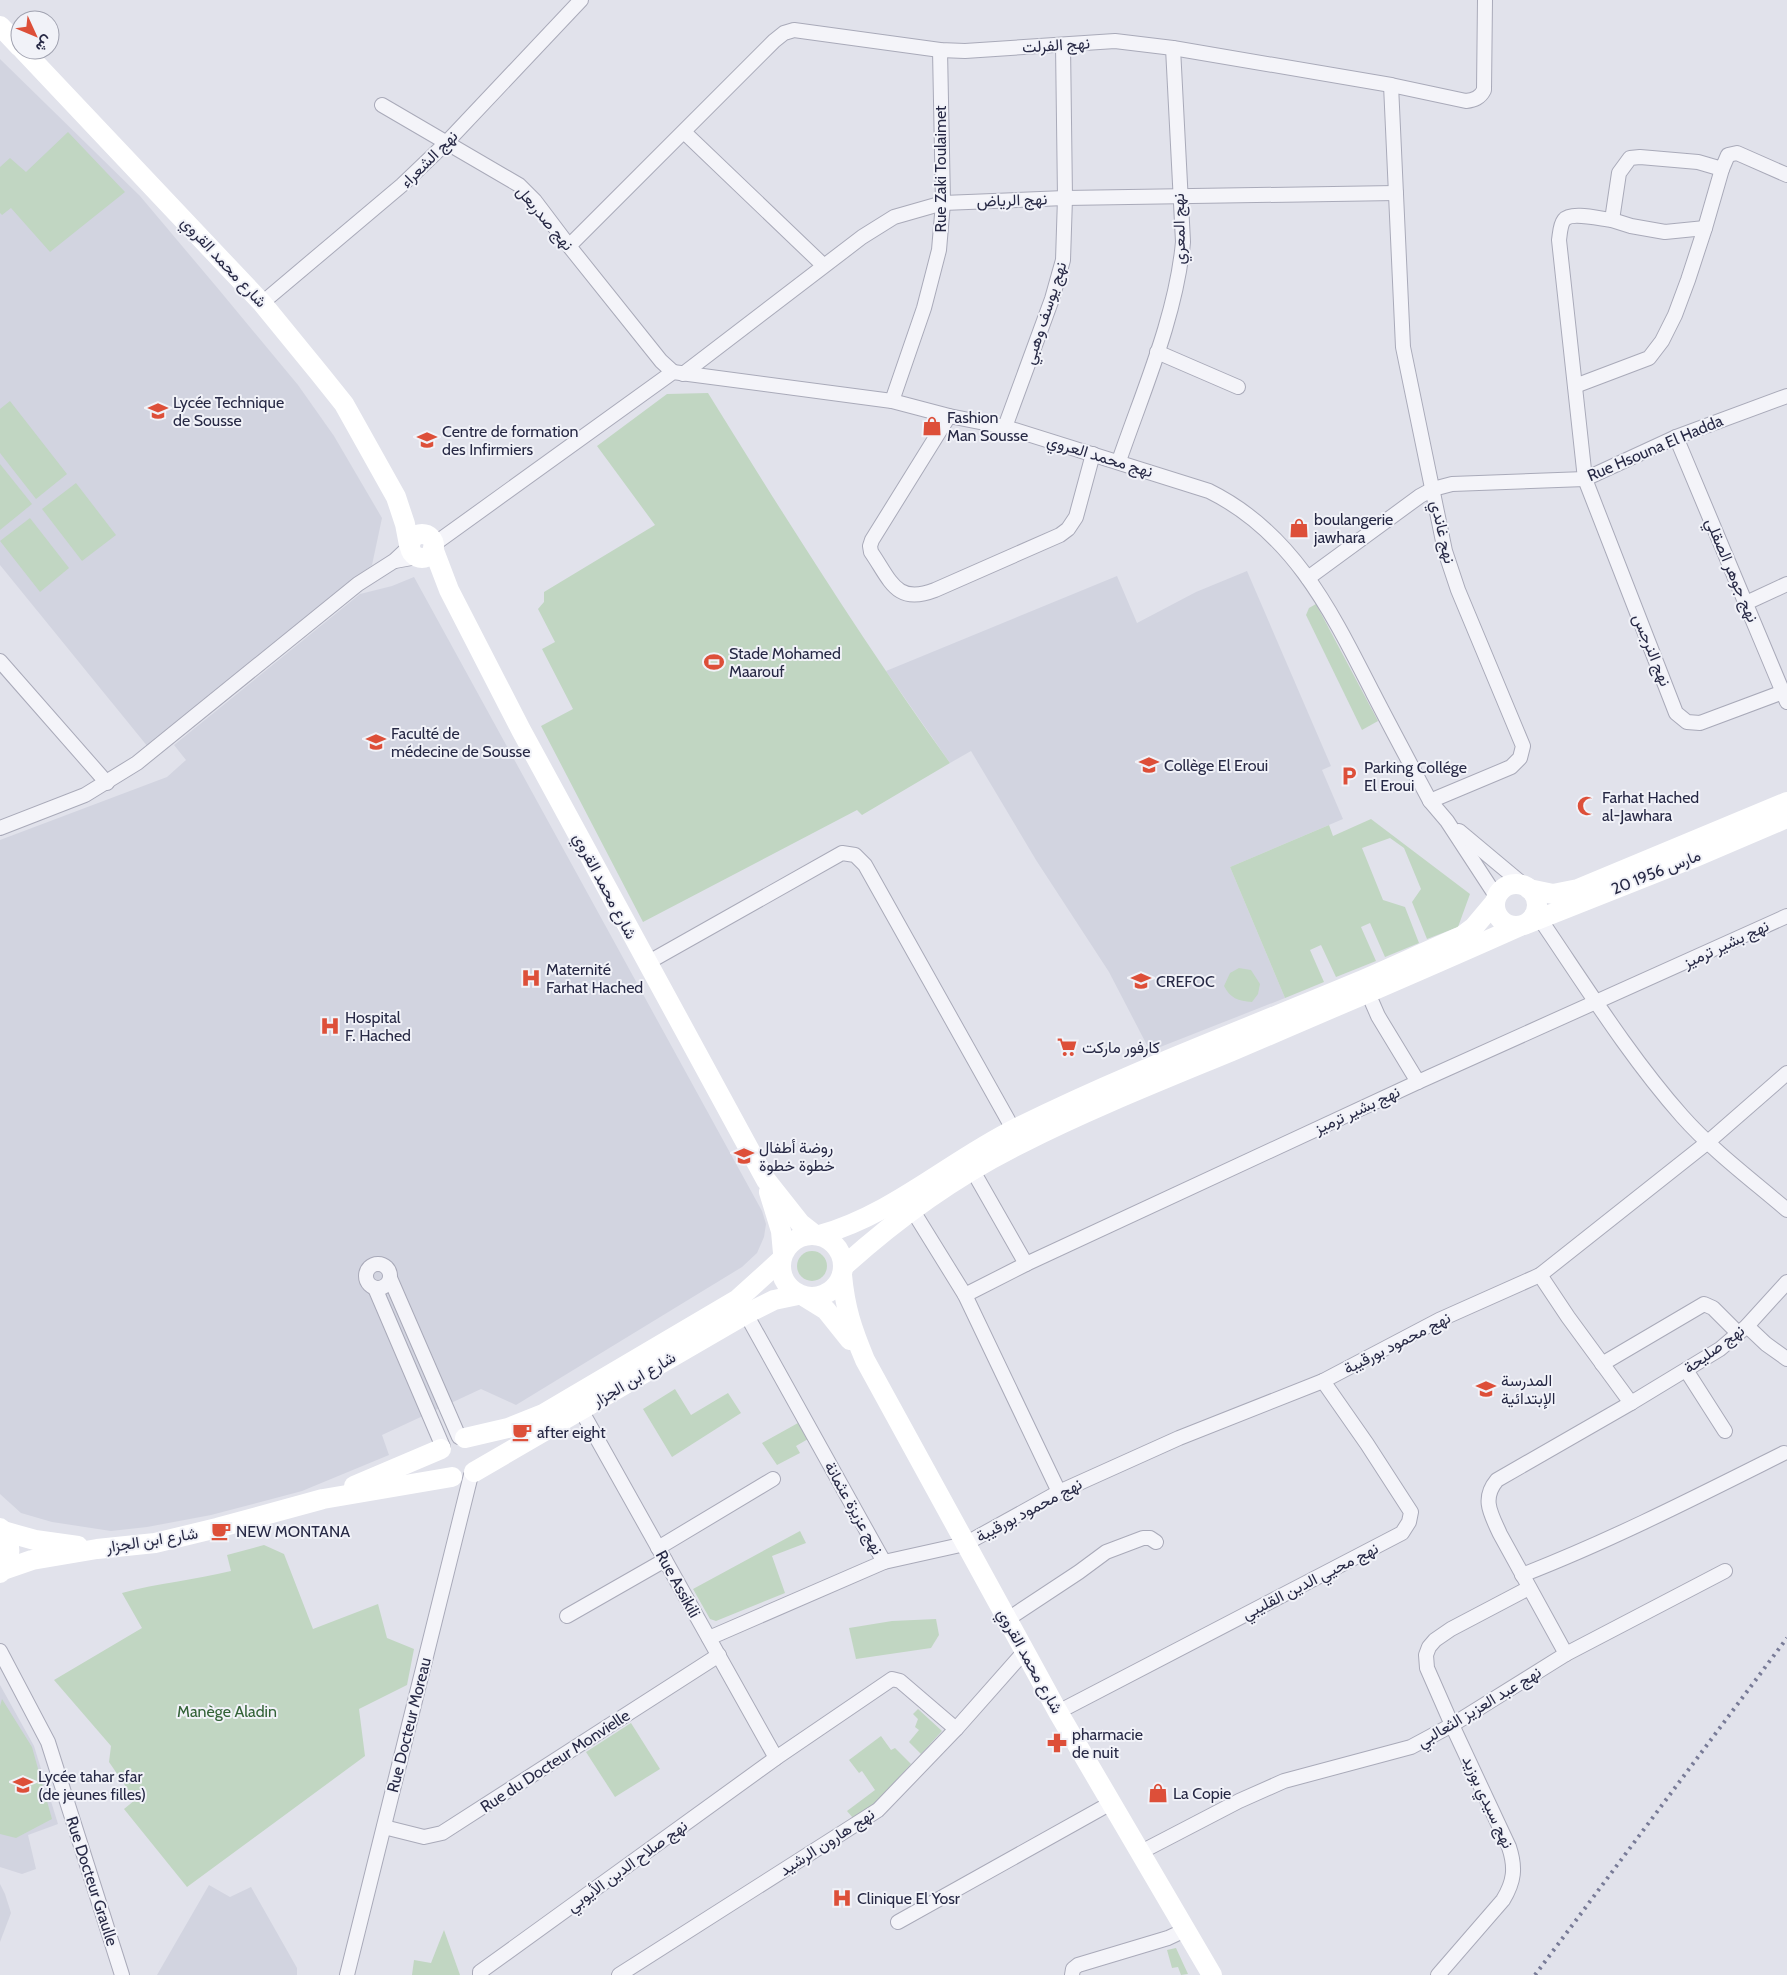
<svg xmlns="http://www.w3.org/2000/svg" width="1787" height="1975" font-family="Cabin,Vazirmatn,sans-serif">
<rect width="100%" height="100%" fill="#e1e2eb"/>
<g fill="#d2d4e0">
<path d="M0 59 140 196 220 291 298 385 334 436 382 518 372 565 148 747 0 565Z"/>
<path d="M1247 571 1331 766 1322 770 1343 819 1230 867 1285 998 1150 1051 1109 972 1036 860 971 751 950 763 886 671 1117 576 1137 623 1196 592Z"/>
<path d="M414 577 762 1211 766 1224 764 1237 757 1253 742 1267 516 1405 481 1389 382 1435 389 1455 302 1491 211 1515 147 1527 111 1531 52 1522 21 1513 0 1494V840L167 777 186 760 174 745 360 594 392 586Z"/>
<path d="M0 1685 34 1746 58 1824 28 1835 36 1869 22 1874 0 1867Z"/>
<path d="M0 1884 5 1894 11 1913 0 1942Z"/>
<path d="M209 1885 230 1897 251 1887 297 1968V1975H157Z"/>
</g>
<g fill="#c1d6c2">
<path d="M68 132 125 192 50 252 11 208 2 215 0 213V167L10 158 26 172Z"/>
<path d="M708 393C786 519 864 643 950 763L862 815 857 810 643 922 541 726 573 709 542 649 555 642 538 609 544 602V592L655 525 597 446 667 394Z"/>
<path d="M10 401 67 474 36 499 0 453V409Z"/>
<path d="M0 464 32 504 0 530Z"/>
<path d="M76 483 116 535 82 561 42 509Z"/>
<path d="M30 518 69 568 40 592 0 541Z"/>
<path d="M1316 604 1378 721 1362 730 1306 615 1309 608Z"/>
<path d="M1371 819 1470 894 1458 927 1427 939 1412 902 1421 889 1404 848 1390 838 1362 848 1383 900 1405 907 1419 943 1385 957 1370 923 1361 927 1376 961 1336 977 1321 945 1310 950 1324 982 1285 998 1230 867 1329 825 1333 836Z"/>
<path d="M1239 968 1251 970 1260 984 1258 994 1252 1002C1238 1001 1230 998 1224 986L1230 973Z"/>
<circle cx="812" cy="1266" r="15"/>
<path d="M675 1389 691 1415 728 1393 741 1413 672 1457 643 1409Z"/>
<path d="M798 1423 808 1439 796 1446 800 1453 777 1465 762 1443Z"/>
<path d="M800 1531 806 1543 772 1556 785 1593 716 1621 710 1619 693 1589Z"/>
<path d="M264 1545 284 1554 313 1629 378 1604 387 1638 414 1649 407 1685 359 1709 365 1756 187 1887 124 1809 135 1800 109 1762 111 1746 54 1680 142 1628 122 1593C158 1583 195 1580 231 1571L227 1555Z"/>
<path d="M936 1619 939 1635 931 1648 856 1659 849 1628 892 1621Z"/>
<path d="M2 1699 32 1747 52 1819 16 1838 0 1834V1706Z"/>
<path d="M918 1709 942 1731 921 1754 909 1742 919 1730 915 1727 918 1719 913 1714Z"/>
<path d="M631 1723 660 1769 615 1797 586 1752Z"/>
<path d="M881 1736 891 1750 895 1748 911 1764 873 1806 853 1818 847 1811 875 1790 862 1771 859 1773 849 1760Z"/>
<path d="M444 1930 460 1975H412L414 1960 431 1963Z"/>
<path d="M1176 1948 1188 1974 1181 1975 1178 1967 1172 1968 1167 1950Z"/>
</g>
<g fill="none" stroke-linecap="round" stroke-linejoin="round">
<defs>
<g id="street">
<path d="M1391 85 1403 347 1445 551 1458 590 1523 746 1520 758 1511 767 1430 801"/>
<path d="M382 105 519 185 535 201 569 246 661 361 673 372"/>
<path d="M684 132 823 265"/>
<path d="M1612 220 1631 226 1665 232 1705 228"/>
<path d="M569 246 774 41 784 33 794 30 940 50 965 51 1115 41 1173 48 1391 85 1466 101C1474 100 1480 98 1484 90L1485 0"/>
<path d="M262 303 402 185 446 143 581 0"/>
<path d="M1157 352 1238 387"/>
<path d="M683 374 862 237 894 217 943 203 1065 198 1396 193"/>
<path d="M1575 386 1649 358 1662 341 1675 315 1688 280 1705 228 1722 169"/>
<path d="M892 401 924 308 939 250 943 203 940 50"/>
<path d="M949 416 872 540 870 546 871 552C891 581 896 605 935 590L1060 535 1068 529 1076 517 1093 454"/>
<path d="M1005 427 1052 299 1063 260 1065 198 1063 45"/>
<path d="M1676 437 1787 702"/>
<path d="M1119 461C1143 391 1176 317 1183 242L1173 48"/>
<path d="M433 545 673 372 892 401 949 416 1005 427 1209 491C1294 533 1332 613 1373 693 1392 730 1411 765 1430 801L1447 821 1496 896"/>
<path d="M395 561 417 557"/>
<path d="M1308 578 1420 496 1433 489 1452 484 1585 479 1676 437 1787 396"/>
<path d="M1746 603 1787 584"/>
<path d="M0 661 107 783"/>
<path d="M1783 692 1700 723 1687 722 1676 713 1585 479 1559 240C1560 234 1560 225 1564 220 1571 211 1601 219 1612 220L1619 173 1630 158 1640 157 1698 162 1722 169 1728 155 1737 153 1787 175"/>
<path d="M0 828 85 795 137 763 358 584 394 561 410 546"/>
<path d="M1459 831 1525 886"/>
<path d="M1537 912 1540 919C1585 985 1629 1056 1682 1116 1713 1151 1752 1180 1787 1210"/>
<path d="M647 963 842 853 855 855 865 865 1017 1136"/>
<path d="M1368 993 1378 1016 1418 1082"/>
<path d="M973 1171 1026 1264 1418 1082 1787 916"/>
<path d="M913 1211 965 1295 1059 1492"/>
<circle cx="378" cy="1276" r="12"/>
<path d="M1540 1275 1568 1317 1631 1403 1497 1480C1481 1499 1491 1514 1500 1534L1566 1654"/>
<path d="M390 1278 459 1437"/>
<path d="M375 1288 443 1447"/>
<path d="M965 1295 1026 1264"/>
<path d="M1747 1326 1766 1344 1787 1359"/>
<path d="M1602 1364 1704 1304 1713 1308 1738 1333"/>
<path d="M1686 1370 1725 1431"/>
<path d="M1631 1403 1720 1349 1747 1326 1787 1282"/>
<path d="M581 1410 776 1758"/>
<path d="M658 1548 773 1479"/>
<path d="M884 1562 965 1544 1059 1492 1179 1438 1323 1381 1439 1320 1540 1275 1708 1142 1787 1073"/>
<path d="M1522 1575C1612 1540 1698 1496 1784 1453"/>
<path d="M567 1616 665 1560"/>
<path d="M1008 1619 1079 1572 1106 1552 1143 1538H1150L1156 1542"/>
<path d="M709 1638 884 1562 746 1314"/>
<path d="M0 1651 48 1742 122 1975"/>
<path d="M1058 1712 1402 1533 1409 1522 1411 1512 1367 1444 1323 1381"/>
<path d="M384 1827 424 1837 442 1833 719 1655"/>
<path d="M1139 1853 1239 1801 1284 1781 1411 1747 1452 1725 1566 1654 1725 1571"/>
<path d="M898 1922 1111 1803"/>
<path d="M347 1975 471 1475"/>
<path d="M480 1975V1972L776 1758 892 1679 900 1681 956 1729"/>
<path d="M619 1975 878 1810 956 1729 1025 1651"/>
<path d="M1072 1975 1073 1969 1078 1965 1168 1938 1185 1930"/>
<path d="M1438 1975 1503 1900C1514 1882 1516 1868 1509 1847L1452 1725 1427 1668 1426 1655 1429 1647 1435 1640 1451 1629 1529 1588"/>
</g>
</defs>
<use href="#street" stroke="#a9aab9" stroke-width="16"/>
<use href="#street" stroke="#f4f4f9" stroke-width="14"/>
<g stroke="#fff" stroke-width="20">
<path d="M0 26 20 47"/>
<path d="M23 50 262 303 320 374 344 404 396 497 405 524 409 545"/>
<circle cx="422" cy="546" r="12"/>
<path d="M433 548 449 590 521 730 766 1180 800 1223 814 1234"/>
<circle cx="1516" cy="905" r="21"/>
<path d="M1529 889 1553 894 1578 889 1787 802"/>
<path d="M1524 925 1693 858 1787 818"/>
<path d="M769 1192 781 1231 783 1253"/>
<circle cx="812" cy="1266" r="31"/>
<path d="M820 1235C892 1215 949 1162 1015 1129 1127 1073 1244 1030 1358 982 1393 967 1427 951 1462 936L1474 927 1495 902"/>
<path d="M843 1267C896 1219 957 1175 1022 1143 1089 1109 1162 1080 1232 1051 1328 1010 1424 969 1520 926"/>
<path d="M842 1275C845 1308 852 1329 865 1360L1058 1712 1212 1975"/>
<path d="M805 1297 826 1310 850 1340"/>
<path d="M465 1438 508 1428 543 1414 738 1299 781 1260"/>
<path d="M474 1472 746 1314 774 1300 798 1295"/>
<path d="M354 1486 441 1449"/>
<path d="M0 1528C12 1540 13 1561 0 1573"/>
<path d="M3 1531 35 1540 78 1546"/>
<path d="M3 1570 32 1560 97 1549 155 1543 217 1528 323 1499 452 1477"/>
</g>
<path stroke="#787b97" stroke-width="4" stroke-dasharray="2.5 5" stroke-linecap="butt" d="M1535 1975 1787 1638"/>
</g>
<defs>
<symbol id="university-bare" viewBox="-9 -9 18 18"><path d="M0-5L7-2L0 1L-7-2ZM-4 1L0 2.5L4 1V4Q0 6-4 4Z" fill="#dd4f39" stroke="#f1f2f8" stroke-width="2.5" paint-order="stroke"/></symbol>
<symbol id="shop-bare" viewBox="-9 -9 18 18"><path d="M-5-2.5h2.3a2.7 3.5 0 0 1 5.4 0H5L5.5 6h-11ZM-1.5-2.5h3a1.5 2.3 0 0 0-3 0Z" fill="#dd4f39" stroke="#f1f2f8" stroke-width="2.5" paint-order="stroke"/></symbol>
<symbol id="school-bare" viewBox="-9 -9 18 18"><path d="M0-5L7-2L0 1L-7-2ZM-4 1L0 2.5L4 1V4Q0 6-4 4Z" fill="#dd4f39" stroke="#f1f2f8" stroke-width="2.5" paint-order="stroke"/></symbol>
<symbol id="stadium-bare" viewBox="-9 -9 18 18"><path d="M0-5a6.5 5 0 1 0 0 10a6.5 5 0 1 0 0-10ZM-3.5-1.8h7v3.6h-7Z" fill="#dd4f39" stroke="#f1f2f8" stroke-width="2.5" paint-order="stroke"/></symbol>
<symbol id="parking-bare" viewBox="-9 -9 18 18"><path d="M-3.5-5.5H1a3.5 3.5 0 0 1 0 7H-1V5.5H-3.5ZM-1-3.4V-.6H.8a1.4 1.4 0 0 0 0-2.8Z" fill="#dd4f39" stroke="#f1f2f8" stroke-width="2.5" paint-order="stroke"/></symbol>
<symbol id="mosque-bare" viewBox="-9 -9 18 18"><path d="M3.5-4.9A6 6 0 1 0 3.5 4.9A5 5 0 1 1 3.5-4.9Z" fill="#dd4f39" stroke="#f1f2f8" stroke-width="2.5" paint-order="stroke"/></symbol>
<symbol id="hospital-bare" viewBox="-9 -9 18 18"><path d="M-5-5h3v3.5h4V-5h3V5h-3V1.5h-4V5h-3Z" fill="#dd4f39" stroke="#f1f2f8" stroke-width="2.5" paint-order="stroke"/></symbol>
<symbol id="supermarket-bare" viewBox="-9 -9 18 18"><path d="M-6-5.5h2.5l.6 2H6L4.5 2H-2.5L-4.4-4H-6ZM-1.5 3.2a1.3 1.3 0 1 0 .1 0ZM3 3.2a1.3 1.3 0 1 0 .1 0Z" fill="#dd4f39" stroke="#f1f2f8" stroke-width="2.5" paint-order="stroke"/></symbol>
<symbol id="cafe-bare" viewBox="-9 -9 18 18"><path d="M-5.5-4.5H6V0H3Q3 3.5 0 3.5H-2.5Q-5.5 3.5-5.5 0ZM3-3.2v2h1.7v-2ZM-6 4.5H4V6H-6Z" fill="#dd4f39" stroke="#f1f2f8" stroke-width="2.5" paint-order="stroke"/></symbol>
<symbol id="pharmacy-bare" viewBox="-9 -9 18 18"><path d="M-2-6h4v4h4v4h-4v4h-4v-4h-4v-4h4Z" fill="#dd4f39" stroke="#f1f2f8" stroke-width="2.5" paint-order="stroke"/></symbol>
</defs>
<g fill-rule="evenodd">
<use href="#university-bare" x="144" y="397" width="28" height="28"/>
<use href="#shop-bare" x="918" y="412" width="28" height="28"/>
<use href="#school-bare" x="413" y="426" width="28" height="28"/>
<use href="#shop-bare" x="1285" y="514" width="28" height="28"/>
<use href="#stadium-bare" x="700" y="648" width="28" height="28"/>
<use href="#university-bare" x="362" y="728" width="28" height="28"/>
<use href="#school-bare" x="1135" y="751" width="28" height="28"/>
<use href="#parking-bare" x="1335" y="762" width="28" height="28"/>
<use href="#mosque-bare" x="1573" y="792" width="28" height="28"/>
<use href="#hospital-bare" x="517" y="964" width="28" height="28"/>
<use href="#school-bare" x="1127" y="967" width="28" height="28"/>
<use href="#hospital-bare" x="316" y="1012" width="28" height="28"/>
<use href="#supermarket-bare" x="1053" y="1033" width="28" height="28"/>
<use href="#school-bare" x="730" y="1142" width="28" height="28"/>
<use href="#school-bare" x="1472" y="1375" width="28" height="28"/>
<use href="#cafe-bare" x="508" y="1418" width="28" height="28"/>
<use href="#cafe-bare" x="207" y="1517" width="28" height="28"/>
<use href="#pharmacy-bare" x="1043" y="1729" width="28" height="28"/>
<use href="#school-bare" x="9" y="1771" width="28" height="28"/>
<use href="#shop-bare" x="1144" y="1779" width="28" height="28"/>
<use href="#hospital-bare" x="828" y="1884" width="28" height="28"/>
</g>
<g text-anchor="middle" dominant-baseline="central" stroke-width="4" stroke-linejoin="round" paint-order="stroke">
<g font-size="16" fill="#272945" stroke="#f1f2f8">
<text transform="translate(1056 45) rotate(-4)">نهج الفرلت</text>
<text transform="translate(429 159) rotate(-45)">نهج الشعراء</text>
<text transform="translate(940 169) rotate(-90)">Rue Zaki Toulaimet</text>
<text transform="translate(1012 200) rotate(-2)">نهج الرياض</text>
<text transform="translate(545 218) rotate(50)">نهج صدربعل</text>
<text transform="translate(1179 229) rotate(-91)">نهج المعري</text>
<text transform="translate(224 262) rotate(47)">شارع محمد القروي</text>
<text transform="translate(1045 313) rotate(-72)">نهج يوسف وهبي</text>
<text transform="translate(1655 448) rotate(-23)">Rue Hsouna El Hadda</text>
<text transform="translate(1100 456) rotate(17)">نهج محمد العروي</text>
<text transform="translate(1443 532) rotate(77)">نهج غاندي</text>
<text transform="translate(1732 570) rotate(67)">نهج جوهر الصقلي</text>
<text transform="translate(1652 650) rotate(68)">نهج النرجس</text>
<text transform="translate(1656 872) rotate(-22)">20 مارس 1956</text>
<text transform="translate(605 886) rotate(62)">شارع محمد القروي</text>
<text transform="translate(1726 944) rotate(-25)">نهج بشير ترميز</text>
<text transform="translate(1357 1110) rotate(-25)">نهج بشير ترميز</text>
<text transform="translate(1397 1343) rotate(-27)">نهج محمود بورقيبة</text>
<text transform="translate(1714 1349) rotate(-36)">نهج صليحة</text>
<text transform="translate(634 1379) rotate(-30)">شارع ابن الجزار</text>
<text transform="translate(854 1508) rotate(61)">نهج عزيزة عثمانة</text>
<text transform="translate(1029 1510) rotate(-28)">نهج محمود بورقيبة</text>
<text transform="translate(152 1540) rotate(-9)">شارع ابن الجزار</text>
<text transform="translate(1310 1581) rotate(-27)">نهج محيي الدين القليبي</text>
<text transform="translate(678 1584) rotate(61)">Rue Assikili</text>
<text transform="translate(1030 1661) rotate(61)">شارع محمد القروي</text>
<text transform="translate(1479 1707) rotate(-31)">نهج عبد العزيز الثعالبي</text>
<text transform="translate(409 1725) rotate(-76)">Rue Docteur Moreau</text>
<text transform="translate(555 1761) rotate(-33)">Rue du Docteur Monvielle</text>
<text transform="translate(1488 1802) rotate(65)">نهج سيدي بوزيد</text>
<text transform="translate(827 1842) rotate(-33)">نهج هارون الرشيد</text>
<text transform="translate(627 1866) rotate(-36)">نهج صلاح الدين الأيوبي</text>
<text transform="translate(92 1881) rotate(72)">Rue Docteur Graulle</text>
</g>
<g font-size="16" fill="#272945" stroke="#f1f2f8" text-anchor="start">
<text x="173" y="402">Lycée Technique<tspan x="173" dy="18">de Sousse</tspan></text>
<text x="947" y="417">Fashion<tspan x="947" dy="18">Man Sousse</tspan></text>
<text x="442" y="431">Centre de formation<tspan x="442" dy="18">des Infirmiers</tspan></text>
<text x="1314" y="519">boulangerie<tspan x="1314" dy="18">jawhara</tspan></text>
<text x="729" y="653">Stade Mohamed<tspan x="729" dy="18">Maarouf</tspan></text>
<text x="391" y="733">Faculté de<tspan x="391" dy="18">médecine de Sousse</tspan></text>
<text x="1164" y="765">Collège El Eroui</text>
<text x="1364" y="767">Parking Collége<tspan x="1364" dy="18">El Eroui</tspan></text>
<text x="1602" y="797">Farhat Hached<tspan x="1602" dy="18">al-Jawhara</tspan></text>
<text x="546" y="969">Maternité<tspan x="546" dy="18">Farhat Hached</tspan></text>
<text x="1156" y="981">CREFOC</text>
<text x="345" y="1017">Hospital<tspan x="345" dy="18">F. Hached</tspan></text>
<text x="1082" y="1047">كارفور ماركت</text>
<text x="759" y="1147">روضة أطفال<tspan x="759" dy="18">خطوة خطوة</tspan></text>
<text x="1501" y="1380">المدرسة<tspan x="1501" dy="18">الإبتدائية</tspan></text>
<text x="537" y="1432">after eight</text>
<text x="236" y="1531">NEW MONTANA</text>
<text x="1072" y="1734">pharmacie<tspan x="1072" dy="18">de nuit</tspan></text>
<text x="38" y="1776">Lycée tahar sfar<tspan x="38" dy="18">(de jeunes filles)</tspan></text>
<text x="1173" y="1793">La Copie</text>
<text x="857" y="1898">Clinique El Yosr</text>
</g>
<g font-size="16" fill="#336237" stroke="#f1f2f8">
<text x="227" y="1711">Manège Aladin</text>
</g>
</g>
<g transform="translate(35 35) rotate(134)"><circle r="24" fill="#f1f2f8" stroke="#a0a2b0"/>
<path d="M0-4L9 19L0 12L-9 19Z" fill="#dd4f39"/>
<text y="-8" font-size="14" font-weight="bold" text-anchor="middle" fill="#272945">ش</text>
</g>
</svg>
